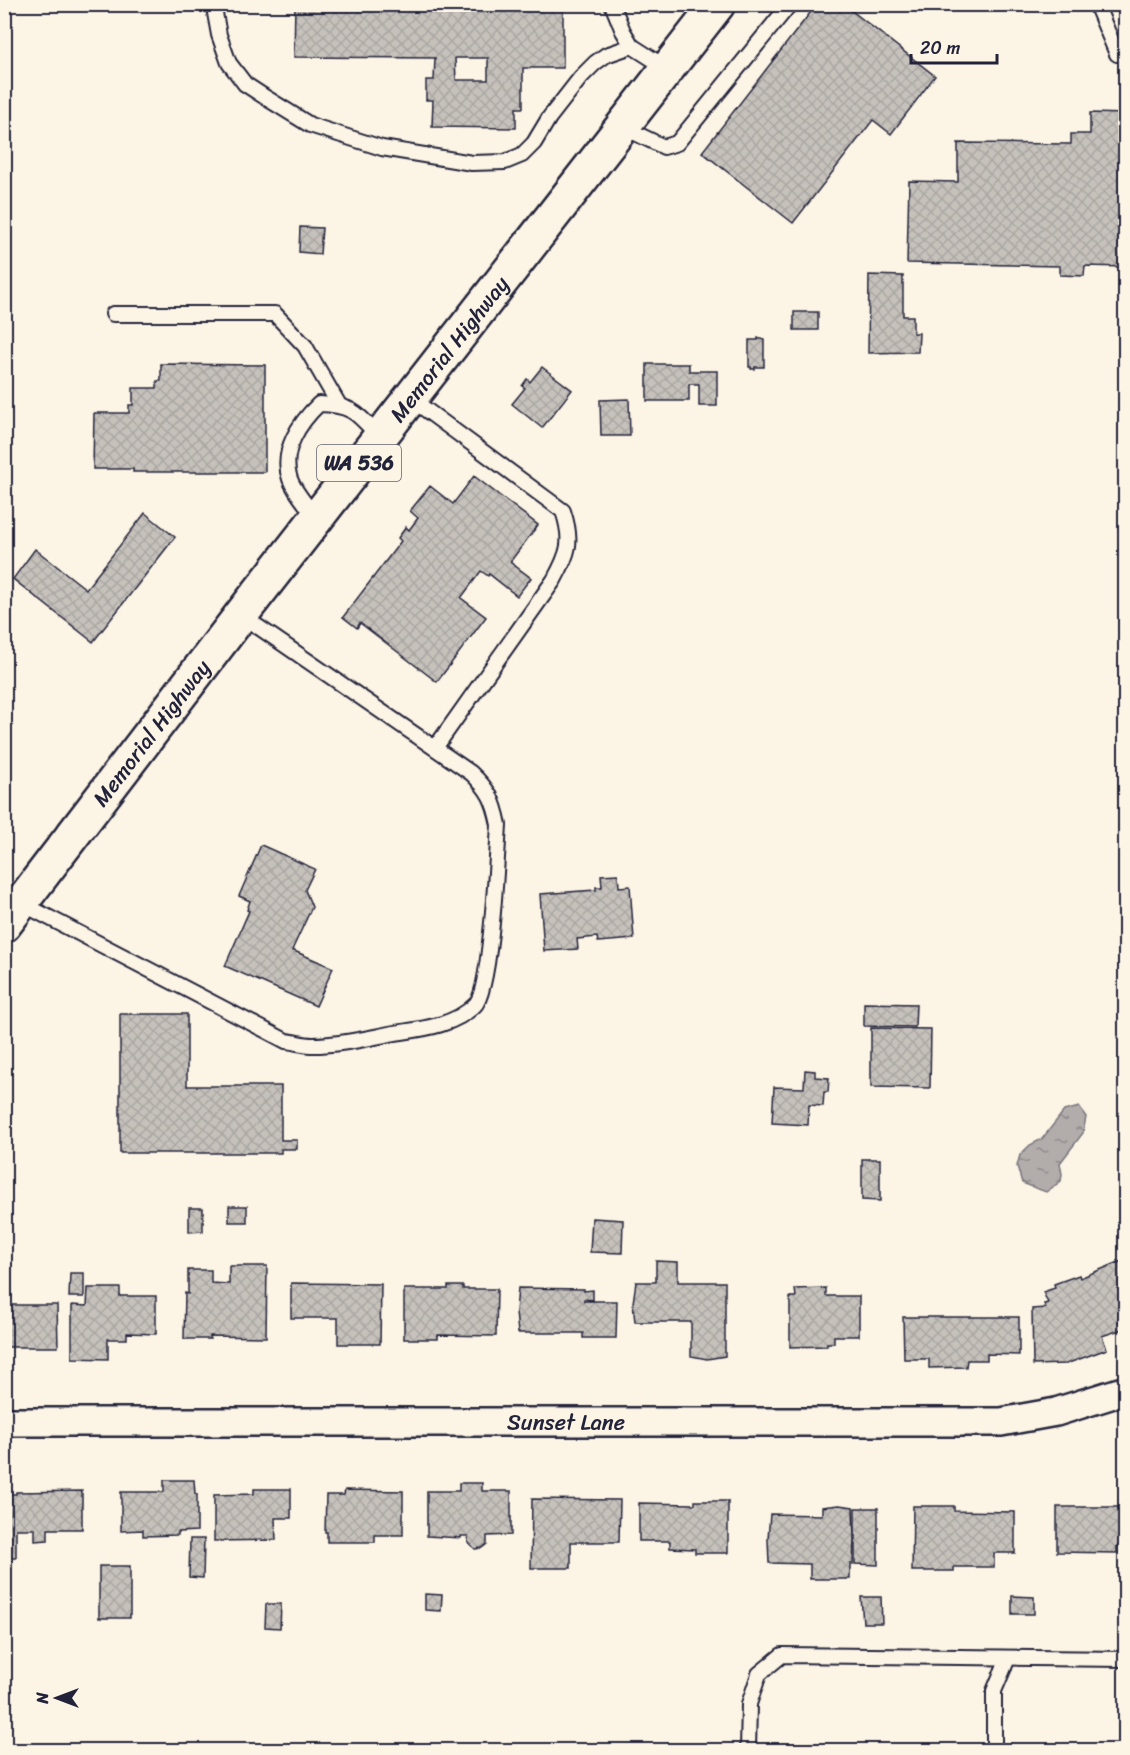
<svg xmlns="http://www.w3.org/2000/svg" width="1130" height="1755" font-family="Sriracha,sans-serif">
<defs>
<pattern id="water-ripples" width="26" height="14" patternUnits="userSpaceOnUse" patternTransform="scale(1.5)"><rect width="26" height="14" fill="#b2adab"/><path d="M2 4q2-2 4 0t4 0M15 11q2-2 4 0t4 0" fill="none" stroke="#908c8c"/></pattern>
<pattern id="building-cross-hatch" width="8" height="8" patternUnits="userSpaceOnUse" patternTransform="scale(1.5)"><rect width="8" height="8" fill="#c6c1bb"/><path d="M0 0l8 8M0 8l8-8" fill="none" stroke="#aaa6a2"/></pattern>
</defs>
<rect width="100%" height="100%" fill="#fcf5e5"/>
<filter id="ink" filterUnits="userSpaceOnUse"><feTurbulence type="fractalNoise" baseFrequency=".0167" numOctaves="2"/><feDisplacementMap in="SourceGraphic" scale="12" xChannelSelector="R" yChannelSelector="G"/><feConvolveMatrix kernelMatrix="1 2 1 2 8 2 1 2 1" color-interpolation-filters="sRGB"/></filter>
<g filter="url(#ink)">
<path fill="url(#water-ripples)" stroke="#78757e" stroke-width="1.5" d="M1079 1107 1086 1117 1083 1133 1060 1163 1062 1174 1061 1181 1046 1192 1022 1183 1017 1166 1020 1155 1030 1145 1042 1139 1064 1111Z"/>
<g fill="url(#building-cross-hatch)" stroke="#22223b" stroke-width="1.5" fill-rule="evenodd">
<path d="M295 4H563V68H523V108H516V128L432 127 433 100H426V80H434L435 58 294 57ZM455 58H488V80H456Z"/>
<path d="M817 4H843L935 76 891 134 873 120 793 223 702 152Z"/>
<path d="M1090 113 1126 114V267L1085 266 1084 276 1060 275V266L907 263 909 181 958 182V143L1071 144V134H1090Z"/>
<path d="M300 227 322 228 320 254 299 252Z"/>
<path d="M869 275 903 276V316H913V333H919L918 352 868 353Z"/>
<rect x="794" y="312" width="24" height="18"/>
<path d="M758 338 764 340V367H755V369H751V367H749V340H758Z"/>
<path d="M161 364 265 365V472H133V469H93L94 413H129V405H133V388H157V381H161Z"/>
<path d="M647 364H689V371H717V406H699V384H689V401H647Z"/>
<path d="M542 367 572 390 542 428 512 404 525 388 522 386 527 379 530 382Z"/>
<path d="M629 399 630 436H601L600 400Z"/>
<path d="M474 476 538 525 510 562 531 578 517 596 489 574 488 576 481 571 461 598 486 617 437 682 360 623 357 628 343 617 401 541 398 538 406 527 409 530 418 518 410 511 430 486 453 504Z"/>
<path d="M145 513 175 537 93 642 13 579 35 549 86 589Z"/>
<path d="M261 845 315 869 305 890 312 907 292 950 333 968 316 1006 225 966 249 911 247 910 250 901 239 896Z"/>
<path d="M618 874 619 887 630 886 634 939 598 942 597 937 577 939 578 949 544 951 540 894 596 890V887H602L601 875Z"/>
<path d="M864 1003 916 1004 915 1027 864 1026Z"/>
<path d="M120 1014H187V1086H281V1140H297V1149H281V1153H120Z"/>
<path d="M871 1028 931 1029 930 1088 871 1087Z"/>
<path d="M805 1070 815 1071V1077L829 1078 828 1092H824L823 1106 809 1105 808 1125 772 1123 774 1087 804 1088Z"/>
<path d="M862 1159H880V1201L862 1200Z"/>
<rect x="229" y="1206" width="18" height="16"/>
<path d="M189 1208H203V1231L189 1232Z"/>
<path d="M592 1218 623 1220 622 1253 590 1252Z"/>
<path d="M1124 1260 1126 1265V1328L1102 1336 1107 1349 1066 1364 1033 1365 1032 1309 1046 1308 1044 1304 1048 1303 1043 1292 1055 1288 1054 1284 1079 1275 1080 1278Z"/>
<path d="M656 1261 678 1262V1282H725V1356L707 1359 691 1356V1322H635L633 1303 636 1282H656Z"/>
<path d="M229 1266H267L266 1337 210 1336V1339H184L185 1293 188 1294V1270H211V1283L229 1284Z"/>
<path d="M70 1273H84V1297H69Z"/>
<path d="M291 1283 381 1284 380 1344H338V1318H291Z"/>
<path d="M448 1286H463V1289H497L496 1336 438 1335V1339H404V1289H448Z"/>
<path d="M88 1288H120V1296H156V1334L127 1333V1339H108V1359L72 1358V1305L87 1306Z"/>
<path d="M518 1288 584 1289V1291L593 1290V1300L584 1299V1301H617L616 1338H583V1333H518L516 1312Z"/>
<path d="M826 1288V1296H859V1336H834V1343H827V1346L790 1347V1297H796L795 1289Z"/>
<path d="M7 1305H57L58 1347H4V1313H7Z"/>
<path d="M903 1317H1019V1355L987 1354V1360H967L966 1367 929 1368V1359H904Z"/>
<path d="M164 1480H194L195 1494H197V1531L178 1532V1535L143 1536V1530L121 1531V1492H164Z"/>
<path d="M459 1483H482V1491H511V1535L487 1536V1544L482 1548 475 1549 468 1542V1536H461V1538L427 1536V1491H459Z"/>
<path d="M254 1489H291V1518H275L276 1540 214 1541V1495L254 1494Z"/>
<path d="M345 1490 403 1491V1535H375V1542H327V1532H325L326 1495H344Z"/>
<path d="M82 1491V1529H48V1540L35 1541V1529H16V1558H4V1494H16V1492Z"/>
<path d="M532 1499 620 1500 619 1542H571V1568H531Z"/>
<path d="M695 1501H728V1553H695V1549L670 1548V1541H639V1503L695 1504Z"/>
<path d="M1120 1504H1126V1543L1124 1546H1117V1553L1057 1552V1507H1120Z"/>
<path d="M839 1505 853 1507 854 1539 853 1564H850V1579H810V1564L769 1563 768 1539 770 1514 822 1515V1507Z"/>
<path d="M913 1506H954V1511L1015 1512V1553H994V1567H954V1571H912Z"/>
<path d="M855 1508H878V1565L855 1564Z"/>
<path d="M190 1539H204L203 1578 189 1577Z"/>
<rect x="99" y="1566" width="31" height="52"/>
<path d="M425 1594 442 1595 441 1611 425 1610Z"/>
<path d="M1012 1596 1034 1597V1614H1012Z"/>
<path d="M861 1597H881L882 1623H863Z"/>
<path d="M266 1604H281L280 1628 265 1627Z"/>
</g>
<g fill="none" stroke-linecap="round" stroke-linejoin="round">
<defs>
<g id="service">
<path d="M216 4 215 13 219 35 229 63 245 84 268 99 310 125 382 148 472 163 505 162 522 155 534 143 549 118 581 77 595 63 606 55 632 46"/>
<path d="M612 4 623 31 632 46 668 69"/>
<path d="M1096 4 1117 54"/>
<path d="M623 127 664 147 677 143 790 4"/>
<path d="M113 314H275L305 346 339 405"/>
<path d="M410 398 563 511C573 541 569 553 554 580L435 748"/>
<path d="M316 518C308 506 295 493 290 479 280 451 300 422 319 404 353 405 357 413 379 437"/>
<path d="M21 903 286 1041C295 1042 304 1045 313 1045 340 1045 368 1038 395 1033 422 1029 454 1026 475 1005 491 990 497 854 499 825 494 800 489 790 471 773L241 615"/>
<path d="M748 1750 749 1704 759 1674 782 1655 1126 1659"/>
<path d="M994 1750V1691L1008 1658"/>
</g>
<g id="minor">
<path id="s1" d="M4 1422H1001L1056 1412 1126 1390"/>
</g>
<g id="primary">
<path id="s2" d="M4 925 241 615 718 4"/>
</g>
</defs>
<use href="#service" stroke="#22223b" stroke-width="18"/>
<use href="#minor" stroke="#22223b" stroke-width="32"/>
<use href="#primary" stroke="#22223b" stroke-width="38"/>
<use href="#service" stroke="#fcf5e5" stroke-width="14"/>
<use href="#minor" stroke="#fcf5e5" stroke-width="27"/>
<use href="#primary" stroke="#fcf5e5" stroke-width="33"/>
</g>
</g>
<g text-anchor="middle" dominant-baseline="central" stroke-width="6" stroke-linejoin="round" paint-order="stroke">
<rect fill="#fcf5e5" stroke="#63616e" stroke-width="1.5" x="317" y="445" width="84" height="36" rx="4.5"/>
<g font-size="21" font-weight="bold" fill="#22223b">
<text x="359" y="463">WA 536</text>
</g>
<g font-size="22" fill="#22223b" stroke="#fcf5e5">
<text stroke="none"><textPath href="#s2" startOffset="728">Memorial Highway</textPath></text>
<text stroke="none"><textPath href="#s2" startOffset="242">Memorial Highway</textPath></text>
<text stroke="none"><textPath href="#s1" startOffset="562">Sunset Lane</textPath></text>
</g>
</g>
<rect width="1130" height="1755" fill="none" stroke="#fcf5e5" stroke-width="24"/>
<rect x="12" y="12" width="1106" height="1731" fill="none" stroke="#22223b" stroke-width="2" filter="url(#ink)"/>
<g transform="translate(57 1698) rotate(270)" stroke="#fcf5e5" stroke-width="4.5" paint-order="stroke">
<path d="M0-4.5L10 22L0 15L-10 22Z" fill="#22223b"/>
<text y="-9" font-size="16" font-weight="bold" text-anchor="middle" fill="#22223b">N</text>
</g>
<path d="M911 54v9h86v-9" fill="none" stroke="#22223b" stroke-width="3"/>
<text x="920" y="54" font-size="18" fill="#22223b" stroke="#fcf5e5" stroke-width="4.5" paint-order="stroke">20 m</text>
</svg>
